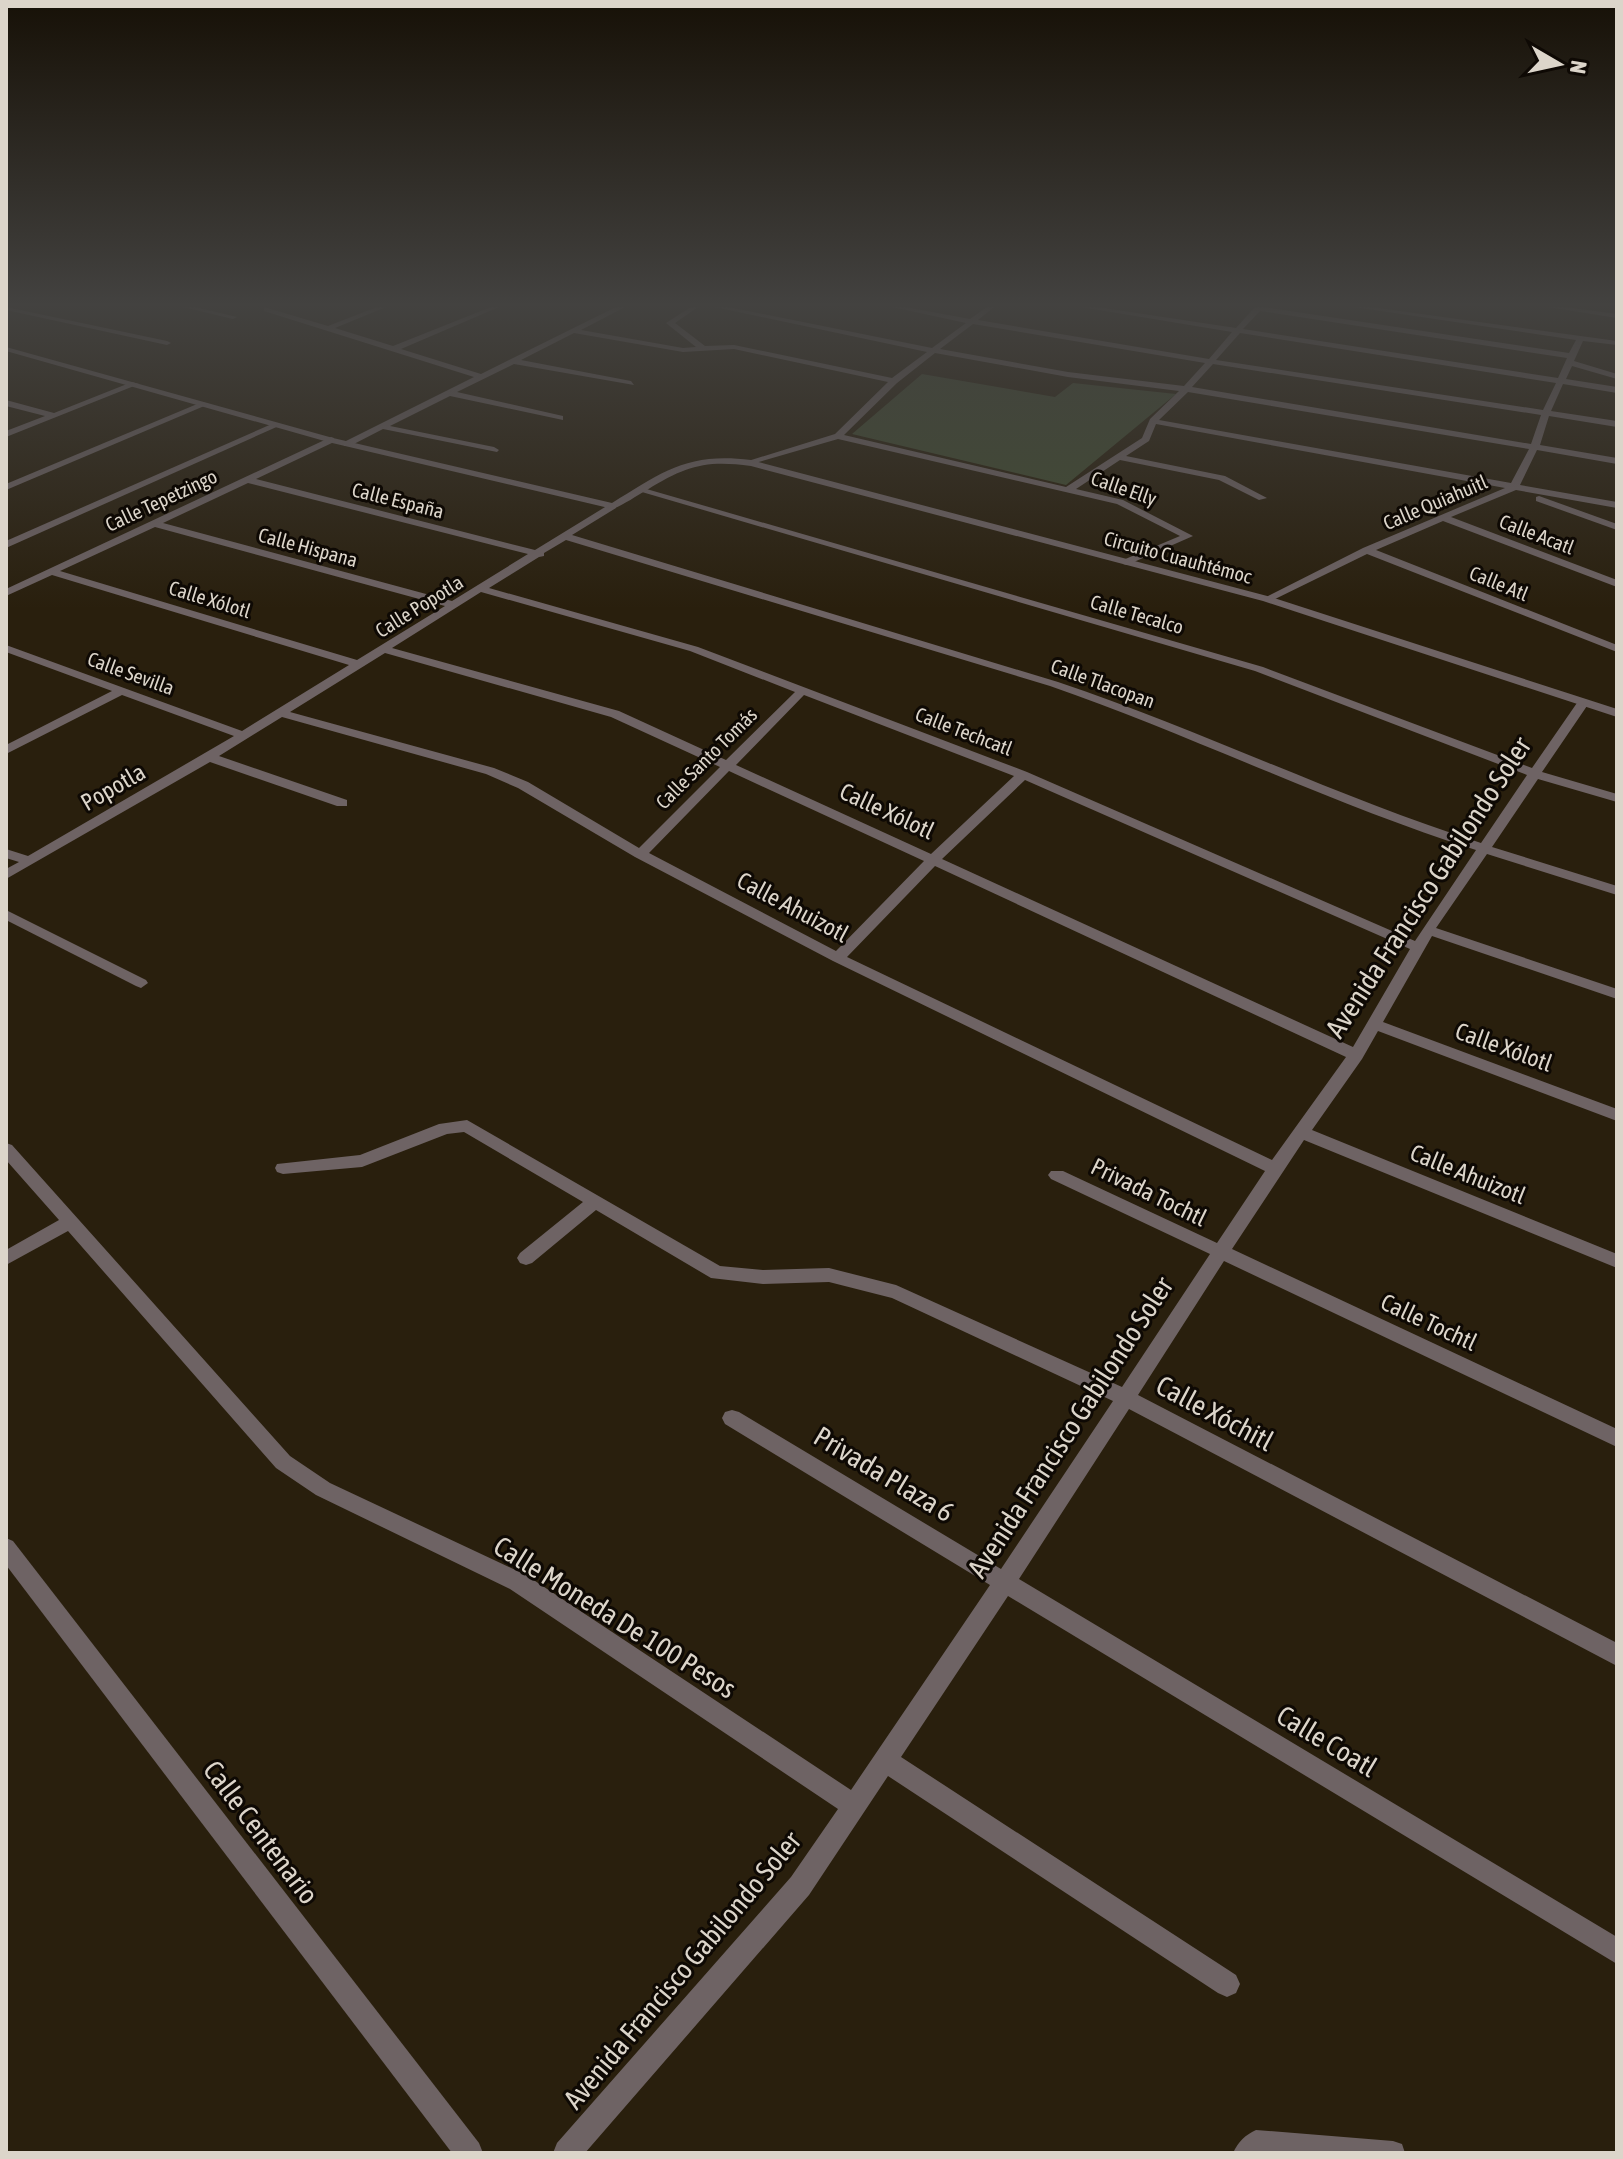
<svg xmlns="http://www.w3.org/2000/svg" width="1623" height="2159" font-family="'Asap Condensed',sans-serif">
<rect width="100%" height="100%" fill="#291f0d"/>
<path fill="#414c31" d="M922 374 1055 397 1073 383 1176 394 1066 485 852 434Z"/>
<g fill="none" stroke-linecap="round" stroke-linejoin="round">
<path fill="#6e6364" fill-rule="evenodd" d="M1256 2130 1393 2141 1402 2144 1405 2153H1233C1238 2142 1245 2135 1256 2130Z"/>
<g fill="#6e6364" fill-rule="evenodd">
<path d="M6 307 167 341 171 343 167 345 6 310Z"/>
<path d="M183 307H195L237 317 233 319Z"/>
<path d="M264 307 328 326 377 307H386L335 328 393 346 491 307H499L401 349 481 374 616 307H625L581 330 683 348 696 347 666 323 691 307H698L675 323 705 346 734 345 892 378 927 352 715 307H728L932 348 966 323 892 307H905L970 319 987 307H994L978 320 1209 359 1232 332 1081 307H1097L1236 328 1255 307H1263L1569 353 1576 340 1354 307H1371L1617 341V345L1583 341 1574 361 1617 374V379L1572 366 1566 379 1617 387V393L1563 384 1551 411 1617 421V427L1549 416 1540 445 1617 458V464L1537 450 1520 485 1617 502V508L1516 490 1451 517 1617 580V587L1443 521 1376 550 1617 645V652L1367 554 1271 601 1262 599 1363 548 1505 488 1156 424 1149 441 1126 456 1225 476 1267 498 1259 500 1219 480 1120 460 1076 489 1123 500 1193 536 1127 565 1123 564V560L1180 536 1117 504 838 439 748 465V461L835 434 888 382 734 349 683 352 574 333 521 360 631 381 634 385 514 364 457 392 563 416V420L450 396 390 426 494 447 499 450 497 452 383 429 350 446H344V442L474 377 264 311ZM1260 311 1567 358 1558 378 1243 329ZM973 324 1205 363 1184 386 1068 372 940 349ZM1240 333 1556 383 1543 410 1216 360ZM935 353 1068 377 1179 391 1150 419 1142 438 1066 487 844 435 897 383ZM1213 364 1541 415 1531 444 1192 387ZM1188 392 1529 449 1511 483 1159 420Z"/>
<path d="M1548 307H1565L1617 314V318Z"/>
<path d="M132 382 139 384 6 437V431L45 416 6 406V400L54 413Z"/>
<path d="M202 402 209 404 6 490V484Z"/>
<path d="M274 423 281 425 6 548V541Z"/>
<path d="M331 437 334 438V442L256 479 535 550 610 504H616V508L572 535 1058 682C1201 730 1337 797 1481 843L1527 775 1255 671 635 490 643 488 1263 667 1532 768 1579 700H1587L1589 703 1542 772 1617 794V802L1538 779 1492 847 1617 886V895L1487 854 1436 928 1617 989V999L1432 936 1383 1022 1617 1109V1121L1378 1031 1362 1059 1312 1130 1617 1254V1268L1304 1140 1232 1249 1617 1429V1447L1224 1261 1138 1395 1617 1643V1666L1129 1409 1019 1579 1617 1937V1964L1008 1596 901 1757 1236 1975 1240 1984 1236 1993 1227 1997 1218 1993 888 1776 809 1895 585 2153H553L557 2143 791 1877 838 1809 510 1589 316 1495 276 1468 68 1231 6 1265V1250L59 1220 6 1160V1143L12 1145 290 1456 330 1483 526 1575 851 1790 990 1585 725 1424 722 1418 725 1412 732 1410 739 1412 1001 1569 1113 1401 892 1298 829 1282 763 1284 711 1278 596 1210 532 1263 526 1265 520 1263 517 1258 520 1253 583 1202 464 1132 447 1134 362 1167 283 1174 277 1172 275 1168 277 1164 360 1155 439 1124 467 1120 720 1266 763 1270 829 1268 896 1285 1122 1387 1210 1254 1051 1179 1048 1175 1051 1171H1063L1217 1243 1265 1171 833 961 635 857 518 788 486 774 282 717 219 756 347 800V806H337L210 762 6 879V869L19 862 6 858V849L28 856 234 736 122 695 6 754V745L112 691 6 652V645L242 731 349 665 52 575 6 596V589ZM248 483 528 554 452 601 163 523ZM155 527 445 606 357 660 60 571ZM566 540 1050 686C1194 736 1331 804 1476 850L1415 941 1027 772 698 647 489 588 539 557 544 556V553ZM481 592 690 651 795 692 726 760 619 711 392 648ZM385 653 611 717 720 767 639 848 528 782 494 768 290 712ZM804 695 1014 776 931 854 736 765ZM729 771 924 861 836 951 649 853ZM1025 780 1410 949 1353 1047 942 859ZM935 866 1346 1057 1272 1160 847 957Z"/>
<path d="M1539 496 1617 524V530L1536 501V497Z"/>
<path d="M6 910 146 980 148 983 141 988 136 986 6 920Z"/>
<path d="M6 1538 13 1541 479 2143 483 2153H452L6 1565Z"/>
</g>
<path fill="#6e6364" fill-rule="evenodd" d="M6 347 333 438 612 503C663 471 689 452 751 460L1271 597 1617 709V717L1263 601 751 466C705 460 686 466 647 490 636 496 625 504 613 509L328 442 6 351Z"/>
</g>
<linearGradient id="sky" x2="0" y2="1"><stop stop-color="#171107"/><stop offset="0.5" stop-color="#434240"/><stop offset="1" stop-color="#434240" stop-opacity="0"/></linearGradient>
<rect width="1623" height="609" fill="url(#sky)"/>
<g text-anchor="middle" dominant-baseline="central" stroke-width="6" stroke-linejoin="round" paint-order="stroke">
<g font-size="20" fill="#dcd5ca" stroke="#0e0904">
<text transform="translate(1124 488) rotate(19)">Calle Elly</text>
<text transform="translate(161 500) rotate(-25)">Calle Tepetzingo</text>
<text transform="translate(398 500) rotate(14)">Calle España</text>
<text transform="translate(1435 502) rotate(-23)">Calle Quiahuitl</text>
<text transform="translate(1537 534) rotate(21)">Calle Acatl</text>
<text transform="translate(308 547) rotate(15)">Calle Hispana</text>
<text transform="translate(1178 557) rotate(15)">Circuito Cuauhtémoc</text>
<text transform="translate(1499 583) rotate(22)">Calle Atl</text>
<text transform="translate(210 599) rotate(17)">Calle Xólotl</text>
<text transform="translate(419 606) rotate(-32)">Calle Popotla</text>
<text transform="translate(1137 614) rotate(16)">Calle Tecalco</text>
<text transform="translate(131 673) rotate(20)">Calle Sevilla</text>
<text transform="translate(1103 683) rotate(20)">Calle Tlacopan</text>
<text transform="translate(964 731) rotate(21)">Calle Techcatl</text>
<text transform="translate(706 758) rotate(-45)">Calle Santo Tomás</text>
</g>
<g font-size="24" fill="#dcd5ca" stroke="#0e0904">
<text transform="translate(113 787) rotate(-30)">Popotla</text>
<text transform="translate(887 811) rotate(25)">Calle Xólotl</text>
<text transform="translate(793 907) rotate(28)">Calle Ahuizotl</text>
<text transform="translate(1504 1047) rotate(20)">Calle Xólotl</text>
<text transform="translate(1468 1174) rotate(22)">Calle Ahuizotl</text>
<text transform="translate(1149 1192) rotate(26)">Privada Tochtl</text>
<text transform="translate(1429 1322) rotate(25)">Calle Tochtl</text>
</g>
<g font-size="28" fill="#dcd5ca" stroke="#0e0904">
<text transform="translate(1428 887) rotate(-57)">Avenida Francisco Gabilondo Soler</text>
<text transform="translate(1215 1413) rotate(28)">Calle Xóchitl</text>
<text transform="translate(1070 1427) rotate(-57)">Avenida Francisco Gabilondo Soler</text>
<text transform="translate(884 1474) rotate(31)">Privada Plaza 6</text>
<text transform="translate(615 1617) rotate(32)">Calle Moneda De 100 Pesos</text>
<text transform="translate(1327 1741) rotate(31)">Calle Coatl</text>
<text transform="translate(261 1832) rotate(53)">Calle Centenario</text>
<text transform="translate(682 1970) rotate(-50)">Avenida Francisco Gabilondo Soler</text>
</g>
</g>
<rect width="1623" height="2159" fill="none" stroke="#dcd5ca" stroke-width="16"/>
<g transform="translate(1559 64) rotate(99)" stroke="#0e0904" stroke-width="6" paint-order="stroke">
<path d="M0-6L14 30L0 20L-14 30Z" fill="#dcd5ca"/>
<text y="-12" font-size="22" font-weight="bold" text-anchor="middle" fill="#dcd5ca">N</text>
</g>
</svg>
